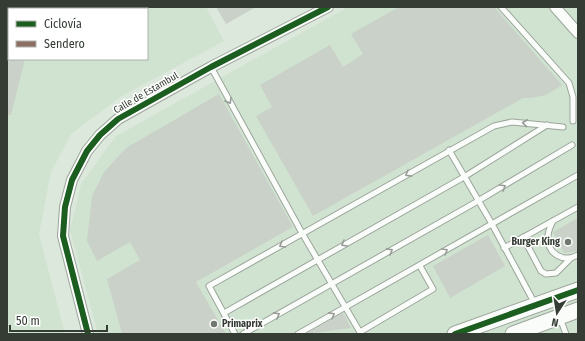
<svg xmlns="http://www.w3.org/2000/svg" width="585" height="341" font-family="'Fira Sans Condensed',sans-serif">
<rect width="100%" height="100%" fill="#dce8dc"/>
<g fill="#d0e3d0" fill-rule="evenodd">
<path d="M7 7H206L224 41 122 96 71 134 51 172 39 234 65 334H7ZM9 9H147V59H9Z"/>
<path d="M348 7H578V334H98L70 230 81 184 116 136Z"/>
</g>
<g fill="#c9d1c9">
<path d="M216 7H256L226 24Z"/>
<path d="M399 7H494L562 85 546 95 530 98H523L313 216 256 116 272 107 260 85 330 45 343 67 363 54 351 34Z"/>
<path d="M7 59H25L11 115H7Z"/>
<path d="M219 94 293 227 196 282 226 334H122L107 279 140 260 130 242 97 261 87 241 92 196 104 172 126 148Z"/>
<path d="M578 218V251L564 253 553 232Z"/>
<path d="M488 235 505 266 450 298 433 266Z"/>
<path d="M343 313 351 328 306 334Z"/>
</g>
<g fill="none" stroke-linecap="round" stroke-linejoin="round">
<defs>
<g id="lane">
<path d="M501 7 569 83 573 97V121"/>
<path d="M211 67 302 233 361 334"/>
<path d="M449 150 492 224 535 304"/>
<path d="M553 221C551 225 548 231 548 236 547 254 563 263 578 255"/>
<path d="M523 237 541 271 546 274 556 273 570 259"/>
<path d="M504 248 578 207"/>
<path d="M224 313 464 177 547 125"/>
<path d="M560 318 566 334"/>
<path d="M360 332 433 289 420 266"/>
<path d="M235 334 209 286 494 126 512 122 563 127"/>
<path d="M243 334 478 201 572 145"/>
<path d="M298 334 578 175"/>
</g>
<g id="street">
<path d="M555 7 578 33"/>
<path d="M88 334 63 236 65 207 72 180 87 151 100 135 118 119 211 67 328 7"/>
</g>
<g id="secondary">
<path d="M455 334 578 290"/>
<path d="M513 334 578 310"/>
</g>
</defs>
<use href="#lane" stroke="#9ca59c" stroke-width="7"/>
<use href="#street" stroke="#9ca59c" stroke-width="12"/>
<use href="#secondary" stroke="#9ca59c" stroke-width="17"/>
<use href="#lane" stroke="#fafcfa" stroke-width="5"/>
<use href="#street" stroke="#fafcfa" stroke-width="10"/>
<use href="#secondary" stroke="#fafcfa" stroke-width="15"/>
<path stroke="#8d6e63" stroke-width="5" stroke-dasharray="10 5" stroke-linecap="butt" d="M7 20 9 21"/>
<defs>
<g id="cycleway">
<path d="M88 334 63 236 65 207 72 180 87 151 100 135 118 119 211 67 328 7"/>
<path d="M455 334 578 290"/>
</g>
</defs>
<use href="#cycleway" stroke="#fff" stroke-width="8"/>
<use href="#cycleway" stroke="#1b5e20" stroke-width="6"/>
</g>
<defs><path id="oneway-chevron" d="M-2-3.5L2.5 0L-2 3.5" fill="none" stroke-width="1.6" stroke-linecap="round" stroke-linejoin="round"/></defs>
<g stroke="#979c97">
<use href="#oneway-chevron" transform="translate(229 101) rotate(61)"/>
<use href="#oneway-chevron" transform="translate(525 123) rotate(-174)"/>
<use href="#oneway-chevron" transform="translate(408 174) rotate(151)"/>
<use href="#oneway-chevron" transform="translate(503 187) rotate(-31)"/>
<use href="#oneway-chevron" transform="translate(344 244) rotate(150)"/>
<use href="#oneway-chevron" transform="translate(282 245) rotate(150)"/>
<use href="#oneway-chevron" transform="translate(390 251) rotate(-29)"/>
<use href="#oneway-chevron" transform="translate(445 251) rotate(-30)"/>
<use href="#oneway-chevron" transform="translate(277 315) rotate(-29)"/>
<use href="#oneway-chevron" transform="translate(332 315) rotate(-29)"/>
</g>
<g fill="#6f786f" stroke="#fff" stroke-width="1.5">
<circle cx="568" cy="242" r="4"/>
<circle cx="214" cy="324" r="4"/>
</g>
<g text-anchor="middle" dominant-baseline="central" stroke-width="3" stroke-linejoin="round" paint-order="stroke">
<g font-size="10" fill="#343c34" stroke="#fff">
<text transform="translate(146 93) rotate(-30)">Calle de Estambul</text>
</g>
<g font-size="10" font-weight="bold" fill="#343c34" stroke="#fff" text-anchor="end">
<text x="560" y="242">Burger King</text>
<text x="222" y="324" text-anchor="start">Primaprix</text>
</g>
</g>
<rect width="585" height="341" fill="none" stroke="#343c34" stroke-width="16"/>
<rect x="8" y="8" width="140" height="52" fill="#ffffff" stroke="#aeb1ae"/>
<rect x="16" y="21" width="20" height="6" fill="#1b5e20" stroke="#aeb1ae"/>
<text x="44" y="28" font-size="12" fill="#343c34">Ciclovía</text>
<rect x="16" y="41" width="20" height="6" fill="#8d6e63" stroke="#aeb1ae"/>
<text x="44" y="48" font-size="12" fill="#343c34">Sendero</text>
<g transform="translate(557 313) rotate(192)" stroke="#ffffff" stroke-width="3" paint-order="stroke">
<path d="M0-3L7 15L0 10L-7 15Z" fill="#343c34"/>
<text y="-6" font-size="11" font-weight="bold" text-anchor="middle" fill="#343c34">N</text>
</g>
<path d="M10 325v6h97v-6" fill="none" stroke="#343c34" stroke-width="2"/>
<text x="16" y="325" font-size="12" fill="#343c34" stroke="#ffffff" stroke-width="3" paint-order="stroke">50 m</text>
</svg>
